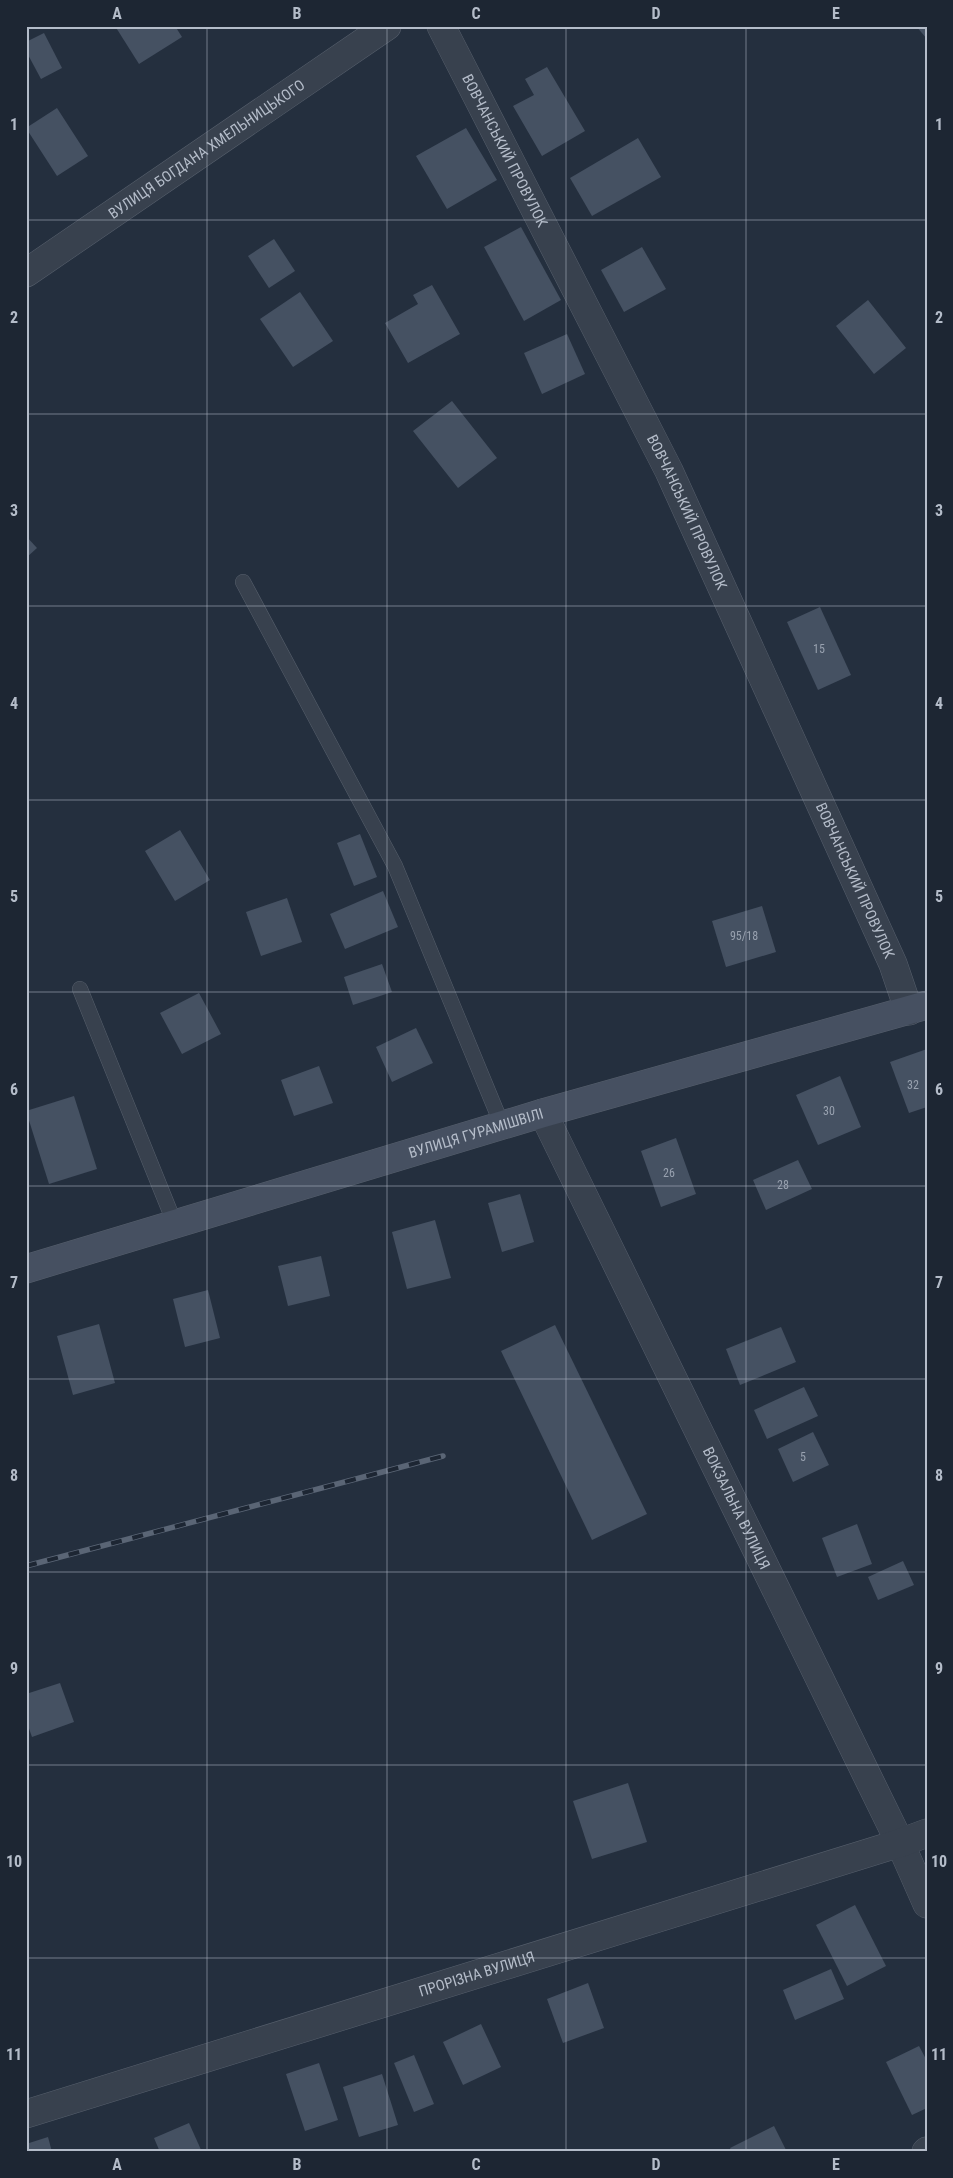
<svg xmlns="http://www.w3.org/2000/svg" width="953" height="2178" font-family="'Roboto Condensed',sans-serif">
<rect width="100%" height="100%" fill="#242f3e"/>
<g fill="#455162">
<path d="M115 26H175L182 37 139 64Z"/>
<path d="M916 26H927V39Z"/>
<path d="M44 33 62 68 41 79 26 51V42Z"/>
<path d="M547 67 585 131 542 156 513 106 534 95 525 79Z"/>
<path d="M57 108 88 156 57 176 26 128Z"/>
<path d="M466 128 497 180 447 209 416 156Z"/>
<path d="M638 138 661 177 592 216 570 178Z"/>
<path d="M521 227 561 300 524 321 484 247Z"/>
<path d="M274 239 295 271 269 288 248 256Z"/>
<path d="M642 247 666 289 624 312 601 270Z"/>
<path d="M432 285 460 334 408 363 385 323 418 304 413 295Z"/>
<path d="M300 292 333 341 293 367 260 319Z"/>
<path d="M868 300 906 348 874 374 836 326Z"/>
<path d="M567 334 585 374 542 394 524 353Z"/>
<path d="M452 401 497 458 458 488 413 431Z"/>
<path d="M26 536 37 548 26 558Z"/>
<path d="M820 607 851 675 818 690 787 622Z"/>
<path d="M180 830 210 880 175 901 145 851Z"/>
<path d="M360 834 377 877 354 886 337 843Z"/>
<path d="M383 891 398 927 345 949 330 914Z"/>
<path d="M287 898 302 942 261 956 246 912Z"/>
<path d="M762 906 776 952 726 967 712 921Z"/>
<path d="M382 964 392 992 353 1005 344 977Z"/>
<path d="M199 993 221 1034 182 1054 160 1013Z"/>
<path d="M416 1028 433 1063 392 1082 376 1047Z"/>
<path d="M927 1049V1107L909 1113 890 1062Z"/>
<path d="M319 1066 333 1103 294 1116 281 1080Z"/>
<path d="M840 1076 861 1127 818 1145 796 1095Z"/>
<path d="M74 1096 97 1169 49 1184 26 1111Z"/>
<path d="M676 1138 696 1194 661 1207 641 1151Z"/>
<path d="M798 1160 812 1189 766 1210 753 1180Z"/>
<path d="M520 1194 534 1242 502 1252 488 1203Z"/>
<path d="M435 1220 451 1278 407 1289 392 1232Z"/>
<path d="M321 1256 330 1296 288 1306 278 1266Z"/>
<path d="M208 1290 220 1338 185 1347 173 1299Z"/>
<path d="M99 1324 115 1383 73 1395 57 1336Z"/>
<path d="M555 1325 647 1514 592 1540 501 1351Z"/>
<path d="M781 1327 796 1362 740 1385 726 1349Z"/>
<path d="M804 1387 818 1416 767 1439 754 1410Z"/>
<path d="M813 1432 829 1465 793 1482 778 1449Z"/>
<path d="M857 1524 872 1564 837 1577 822 1538Z"/>
<path d="M903 1561 914 1585 878 1600 868 1577Z"/>
<path d="M60 1683 74 1722 32 1737 26 1720V1694Z"/>
<path d="M628 1783 647 1842 592 1859 573 1801Z"/>
<path d="M855 1905 886 1966 847 1986 816 1925Z"/>
<path d="M831 1969 844 1999 795 2020 783 1990Z"/>
<path d="M588 1983 604 2028 563 2043 547 1999Z"/>
<path d="M481 2024 501 2067 463 2085 443 2042Z"/>
<path d="M919 2046 927 2061V2108L912 2115 886 2062Z"/>
<path d="M414 2055 434 2104 414 2112 394 2063Z"/>
<path d="M319 2063 338 2120 305 2131 286 2074Z"/>
<path d="M382 2074 398 2125 359 2137 343 2087Z"/>
<path d="M189 2123 202 2152H160L154 2138Z"/>
<path d="M774 2126 787 2152H732L730 2148Z"/>
<path d="M48 2137 52 2152H26V2144Z"/>
</g>
<g fill="none" stroke-linecap="round" stroke-linejoin="round">
<defs>
<g id="service">
<path d="M243 582 395 866 502 1125"/>
<path d="M80 989 175 1224"/>
</g>
<g id="minor">
<path id="s1" d="M441 26 669 471 893 964 909 1011"/>
<path id="s2" d="M26 273 387 26"/>
<path id="s3" d="M543 1113 900 1843 927 1904"/>
<path id="s4" d="M26 2114 900 1843 927 1833"/>
<path d="M926 2152 927 2151"/>
</g>
<g id="secondary">
<path id="s5" d="M26 1269 543 1113 927 1005"/>
</g>
</defs>
<use href="#service" stroke="#565f6c" stroke-width="16"/>
<use href="#minor" stroke="#565f6c" stroke-width="29"/>
<use href="#secondary" stroke="#565f6c" stroke-width="29"/>
<use href="#service" stroke="#38414e" stroke-width="15"/>
<use href="#minor" stroke="#38414e" stroke-width="28"/>
<use href="#secondary" stroke="#465061" stroke-width="28"/>
<defs>
<path id="rail" d="M26 1566 443 1456"/>
</defs>
<use href="#rail" stroke="#5a6575" stroke-width="5.5"/>
<use href="#rail" stroke="#1d2633" stroke-width="4" stroke-dasharray="11" stroke-linecap="butt"/>
</g>
<path fill="none" stroke="#b4bcc9" stroke-width="1" stroke-opacity="0.55" d="M207 26V2152M387 26V2152M566 26V2152M746 26V2152M26 220H927M26 414H927M26 606H927M26 800H927M26 992H927M26 1186H927M26 1379H927M26 1572H927M26 1765H927M26 1958H927"/>
<g text-anchor="middle" dominant-baseline="central" stroke-width="4" stroke-linejoin="round" paint-order="stroke">
<g font-size="12" fill="#98a1af">
<text x="819" y="649">15</text>
<text x="744" y="936">95/18</text>
<text x="913" y="1085">32</text>
<text x="829" y="1111">30</text>
<text x="669" y="1173">26</text>
<text x="783" y="1185">28</text>
<text x="803" y="1457">5</text>
</g>
<g font-size="15" fill="#b4bcc9" stroke="#1d2633">
<text stroke="none"><textPath href="#s2" startOffset="219">ВУЛИЦЯ БОГДАНА ХМЕЛЬНИЦЬКОГО</textPath></text>
<text stroke="none"><textPath href="#s1" startOffset="140">ВОВЧАНСЬКИЙ ПРОВУЛОК</textPath></text>
<text stroke="none"><textPath href="#s1" startOffset="545">ВОВЧАНСЬКИЙ ПРОВУЛОК</textPath></text>
<text stroke="none"><textPath href="#s1" startOffset="950">ВОВЧАНСЬКИЙ ПРОВУЛОК</textPath></text>
<text stroke="none"><textPath href="#s5" startOffset="470">ВУЛИЦЯ ГУРАМІШВІЛІ</textPath></text>
<text stroke="none"><textPath href="#s3" startOffset="440">ВОКЗАЛЬНА ВУЛИЦЯ</textPath></text>
<text stroke="none"><textPath href="#s4" startOffset="472">ПРОРІЗНА ВУЛИЦЯ</textPath></text>
</g>
</g>
<rect width="953" height="2178" fill="none" stroke="#1d2633" stroke-width="55"/>
<rect x="28" y="28" width="898" height="2122" fill="none" stroke="#b4bcc9" stroke-width="2"/>
<g font-size="16" text-anchor="middle" font-weight="bold" fill="#b4bcc9">
<text x="117" y="19">A</text>
<text x="297" y="19">B</text>
<text x="476" y="19">C</text>
<text x="656" y="19">D</text>
<text x="836" y="19">E</text>
<text x="14" y="130">1</text>
<text x="939" y="130">1</text>
<text x="14" y="323">2</text>
<text x="939" y="323">2</text>
<text x="14" y="516">3</text>
<text x="939" y="516">3</text>
<text x="14" y="709">4</text>
<text x="939" y="709">4</text>
<text x="14" y="902">5</text>
<text x="939" y="902">5</text>
<text x="14" y="1095">6</text>
<text x="939" y="1095">6</text>
<text x="14" y="1288">7</text>
<text x="939" y="1288">7</text>
<text x="14" y="1481">8</text>
<text x="939" y="1481">8</text>
<text x="14" y="1674">9</text>
<text x="939" y="1674">9</text>
<text x="14" y="1867">10</text>
<text x="939" y="1867">10</text>
<text x="14" y="2060">11</text>
<text x="939" y="2060">11</text>
<text x="117" y="2170">A</text>
<text x="297" y="2170">B</text>
<text x="476" y="2170">C</text>
<text x="656" y="2170">D</text>
<text x="836" y="2170">E</text>
</g>
</svg>
